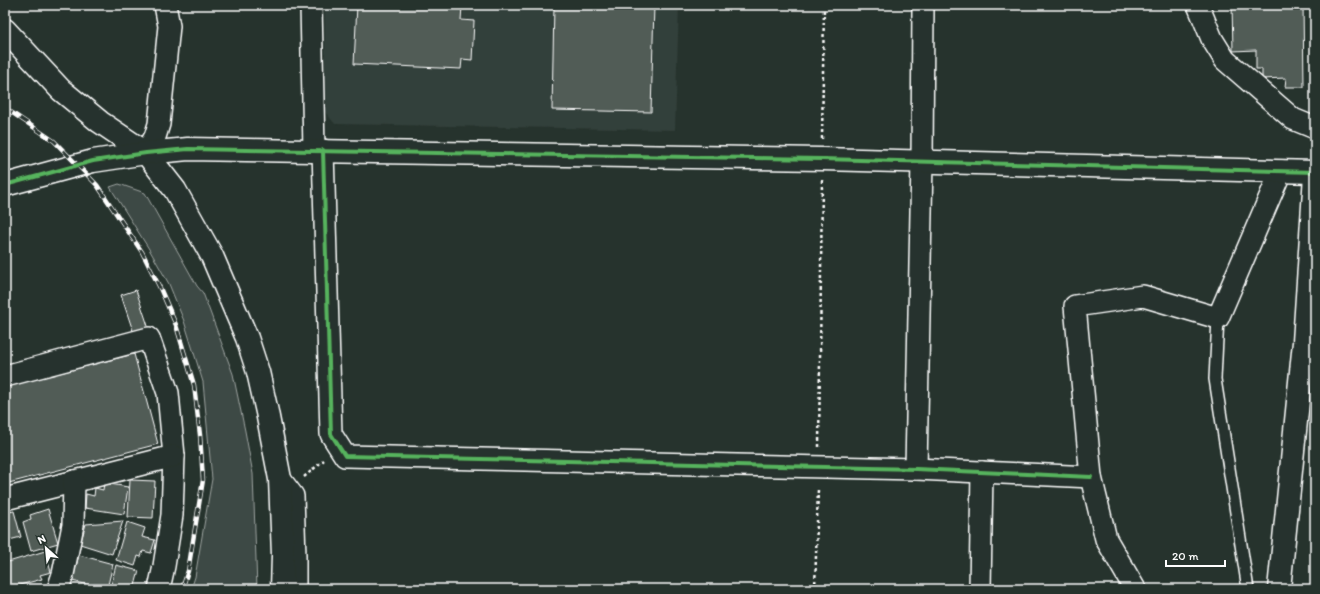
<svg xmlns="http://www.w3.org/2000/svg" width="1320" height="594" font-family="Itim,sans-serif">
<rect width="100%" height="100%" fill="#26332d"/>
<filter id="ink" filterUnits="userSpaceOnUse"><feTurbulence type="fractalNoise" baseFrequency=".025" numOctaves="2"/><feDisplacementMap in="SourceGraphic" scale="8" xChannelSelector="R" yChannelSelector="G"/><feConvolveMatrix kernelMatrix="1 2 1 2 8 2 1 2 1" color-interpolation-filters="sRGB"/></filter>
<g filter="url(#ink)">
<path fill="#333f3a" d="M325 5H679L675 130 335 124 325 112Z"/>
<path fill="#3e4944" stroke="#9ea4a2" d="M119 184 145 193 197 286 203 293 233 374 245 431 253 474 257 589H191L195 577 212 479 203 382 184 321 169 284 149 249 110 187Z"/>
<g fill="#515c57" stroke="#fff">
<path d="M357 5 462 6 461 20 474 21 472 60 462 59 461 69 354 64Z"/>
<path d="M554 5H654L651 112 552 110Z"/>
<path d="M1232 5H1303L1304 87H1285L1286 78 1262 79V69H1256V50L1233 51Z"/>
<path d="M136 290 149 329 134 334 121 295Z"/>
<path d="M134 354 158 444 5 484V387Z"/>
<path d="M130 480 155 481 153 518 128 517Z"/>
<path d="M104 483 128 487 124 514 85 508 86 494 94 496 95 488 103 490Z"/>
<path d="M48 509 58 543 31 551 23 522 31 519 30 515Z"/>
<path d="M14 511 21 537 5 541V513Z"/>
<path d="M123 521 112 554 80 544 86 524Z"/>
<path d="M127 522 145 528 142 537 155 540 151 553 143 551 141 557 138 556 135 566 116 560Z"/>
<path d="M45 551 51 572 40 575 42 579 5 589V563Z"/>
<path d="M79 555 113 564 107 589 72 581Z"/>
<path d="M116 565 139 571 134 589H110Z"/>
</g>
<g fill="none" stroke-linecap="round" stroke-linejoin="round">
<defs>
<path id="lane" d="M1218 318 1215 379 1248 589"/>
<g id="street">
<path d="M311 5 314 150"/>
<path d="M1198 5 1212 39 1225 60 1293 119 1315 128"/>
<path d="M323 150 331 434 345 456 916 469 1091 477"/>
<path d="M146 153 155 137 159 124 169 26 165 5"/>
<path d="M5 376 149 338 168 393 174 456 172 515 164 566 159 589"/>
<path d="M916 469 922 161 923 5"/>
<path d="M280 479 293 496 295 556V589"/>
<path d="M5 499 174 456"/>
<path d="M58 589 63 574 73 525 74 481"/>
<path d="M980 589 982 472"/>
<path d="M1135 589 1106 539 1091 477 1075 306 1143 296 1218 318 1281 171"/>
</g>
<g id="secondary">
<path d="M5 30 61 90 100 122 146 153 175 190 212 256 247 338 258 372 267 412 280 479 283 555 282 589"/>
<path d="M5 185 93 161 146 153 188 149 822 159 1315 172"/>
<path d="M1279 589 1304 342 1315 175"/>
</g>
</defs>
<use href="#lane" stroke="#fff" stroke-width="14"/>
<use href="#street" stroke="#fff" stroke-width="24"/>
<use href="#secondary" stroke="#fff" stroke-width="25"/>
<g stroke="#fff" stroke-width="2.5" stroke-dasharray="3 3" stroke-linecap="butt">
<path d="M822 139 824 5"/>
<path d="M819 447 822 180"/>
<path d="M304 477 324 460"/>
<path d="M815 589 818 488"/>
</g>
<use href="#lane" stroke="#26332d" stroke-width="11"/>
<use href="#street" stroke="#26332d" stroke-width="21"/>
<use href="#secondary" stroke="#26332d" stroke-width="22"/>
<defs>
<path id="rail" d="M5 108 54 141 97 185 142 252 160 288 176 325 194 385 200 435 203 480 188 571 182 589"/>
</defs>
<use href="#rail" stroke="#fff" stroke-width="4.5"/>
<use href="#rail" stroke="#26332d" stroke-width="3" stroke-dasharray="9" stroke-linecap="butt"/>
<defs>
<g id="cycleway">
<path d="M323 150 331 434 345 456 916 469 1091 477"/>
<path d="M5 185 93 161 146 153 188 149 822 159 1315 172"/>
</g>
</defs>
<use href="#cycleway" stroke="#26332d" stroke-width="6"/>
<use href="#cycleway" stroke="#56b35d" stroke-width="4"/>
</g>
</g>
<rect width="1320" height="594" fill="none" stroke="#26332d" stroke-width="20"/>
<rect x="10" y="10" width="1300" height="574" fill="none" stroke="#fff" stroke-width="1.5" filter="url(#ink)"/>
<g transform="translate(46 548) rotate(333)" stroke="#26332d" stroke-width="3" paint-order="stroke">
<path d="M0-3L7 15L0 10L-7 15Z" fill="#ffffff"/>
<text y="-6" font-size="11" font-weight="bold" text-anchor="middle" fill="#ffffff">N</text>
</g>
<path d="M1166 560v6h59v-6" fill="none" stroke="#ffffff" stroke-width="2"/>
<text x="1172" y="560" font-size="12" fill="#ffffff" stroke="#26332d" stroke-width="3" paint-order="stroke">20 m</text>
</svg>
